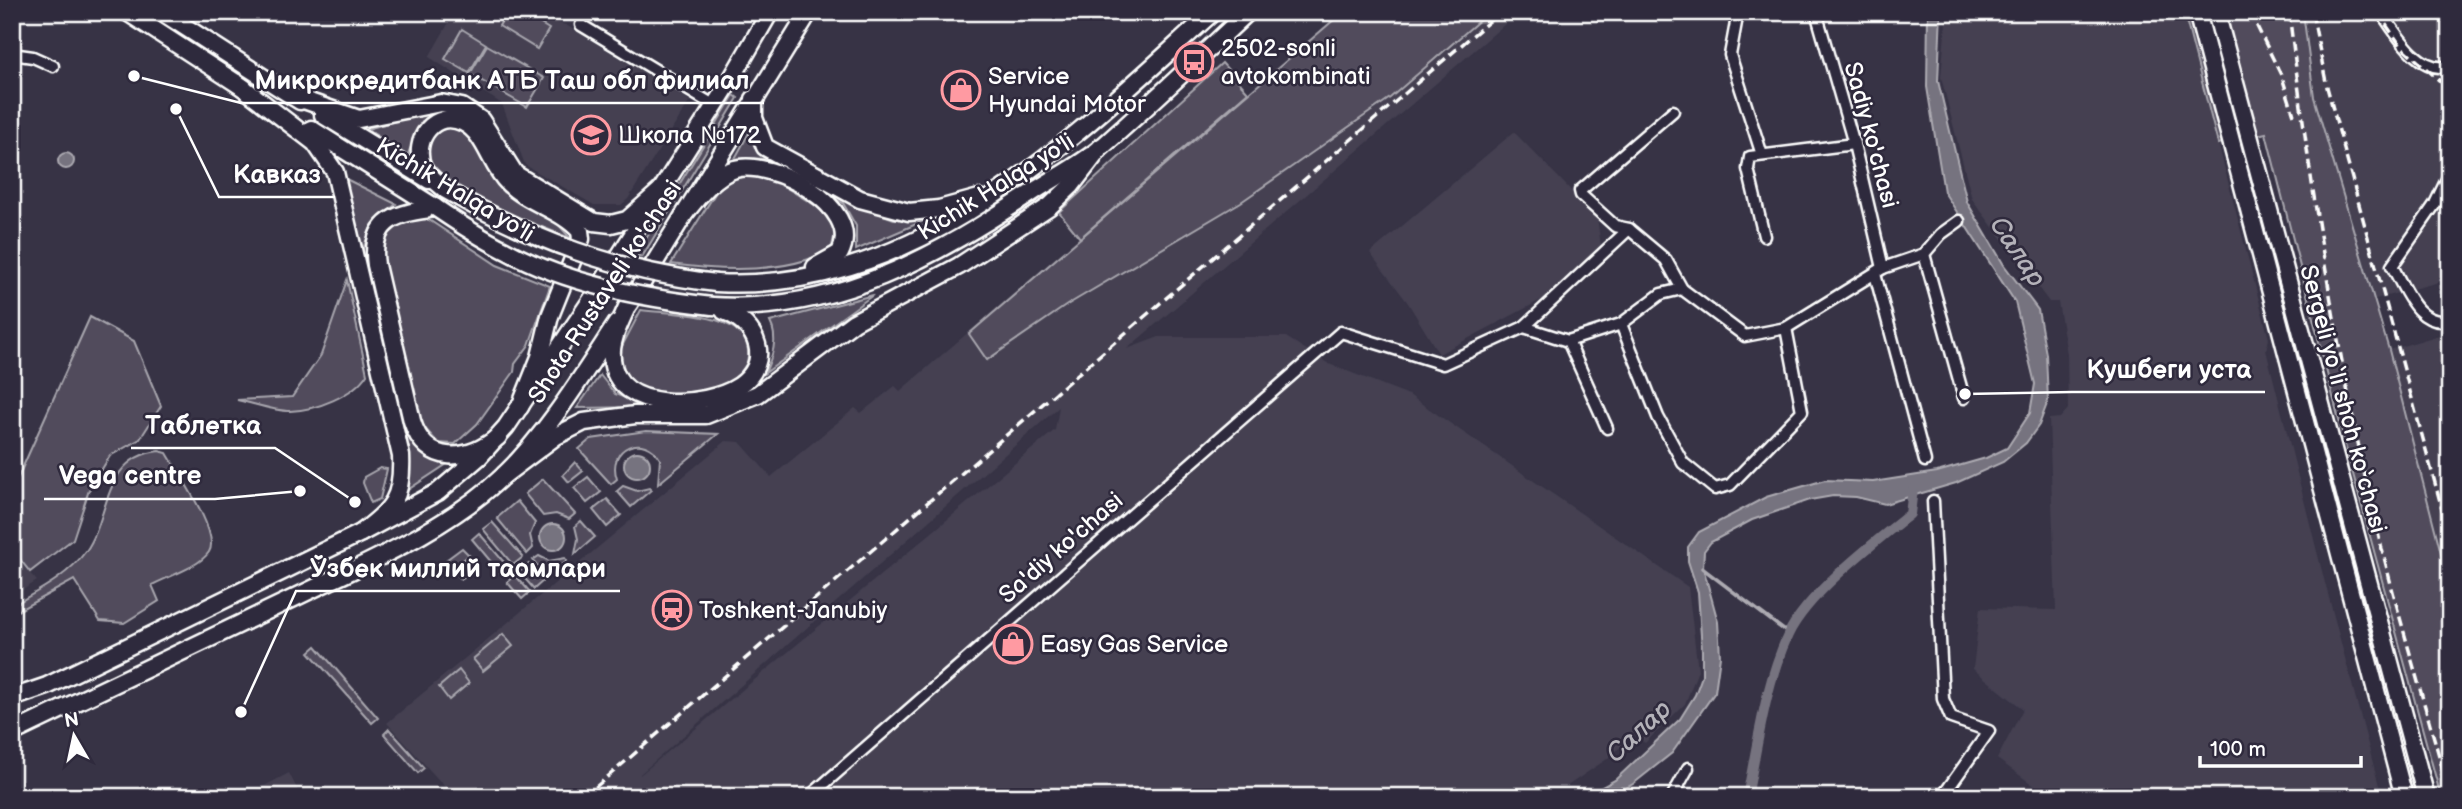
<svg xmlns="http://www.w3.org/2000/svg" width="2462" height="809" font-family="'Balsamiq Sans',sans-serif">
<rect width="100%" height="100%" fill="#373345"/>
<filter id="ink" filterUnits="userSpaceOnUse"><feTurbulence type="fractalNoise" baseFrequency=".0143" numOctaves="2"/><feDisplacementMap in="SourceGraphic" scale="14" xChannelSelector="R" yChannelSelector="G"/><feConvolveMatrix kernelMatrix="1 2 1 2 8 2 1 2 1" color-interpolation-filters="sRGB"/></filter>
<g filter="url(#ink)">
<g fill="#444051" fill-rule="evenodd">
<path d="M455 12H534L546 20 566 25 690 101 628 199 621 205H594L525 165 502 104 429 57Z"/>
<path d="M1341 12H1519L1127 349 1159 337H1286L1329 364 1409 395 1688 587 1698 670 1685 704 1645 743 1634 735 1607 759 1551 797H439L446 788 387 723 726 441 740 442 771 477 855 408 861 413 895 386 900 391ZM1059 407 1055 430 640 775V774Z"/>
<path d="M1947 12H2184L2269 339 2266 350 2324 579 2382 797H2050L1997 759 2023 709 1973 669 1980 608 2056 610 2049 419 2060 418 2068 409 2067 354 2058 302H2049L1972 199 1941 77Z"/>
<path d="M2303 12H2450V279L2372 300 2314 97Z"/>
<path d="M1514 132 1597 217 1601 246 1556 292 1439 354 1408 303 1370 253Z"/>
<path d="M2450 332V588L2389 350Z"/>
<path d="M12 553 37 581 12 597Z"/>
<path d="M289 773 301 797H243Z"/>
</g>
<g fill="#514c5c" stroke="#a8a6ae" stroke-width="2">
<path d="M507 12H521L549 29 537 49 499 26Z"/>
<path d="M1343 12H1489L1390 98 1293 166 1241 202 1067 305 987 360 969 334Z"/>
<path d="M2184 12H2303L2314 97 2389 350 2450 588V797H2441L2347 452 2266 133 2218 144Z"/>
<path d="M462 29 486 44 469 73 445 59Z"/>
<path d="M487 45 544 78 527 107 470 74Z"/>
<path d="M1222 63 1248 92 1080 238 1059 212Z"/>
<path d="M734 95 738 98 642 257 636 255Z"/>
<path d="M436 110 448 111 422 121 407 156 367 129Z"/>
<path d="M446 124 463 131 469 138 503 192 558 224 570 238C536 224 449 194 430 163 425 156 428 145 429 136Z"/>
<path d="M749 133 768 157 843 200 894 219H928L856 250V226L843 203 767 159 744 158 733 162Z"/>
<path d="M744 176H767L821 209 836 229 831 250C785 274 721 271 671 264L718 189 727 182Z"/>
<path d="M344 178 396 204 371 227 363 249Z"/>
<path d="M407 217 429 220 497 265 550 286 529 345 515 364 514 372 477 424 455 444 438 443 422 425 381 255 384 233Z"/>
<path d="M347 280 367 374C353 396 316 410 290 411 273 411 253 403 237 400L292 397 321 355Z"/>
<path d="M873 295 765 373C772 357 779 339 770 322Z"/>
<path d="M641 310C676 315 759 311 747 363 743 369 739 376 733 380 712 393 655 400 635 384 624 376 622 363 620 350Z"/>
<path d="M90 317 134 341 161 406 140 439 110 456 89 490 73 539 30 572 12 549V491Z"/>
<path d="M600 375 615 394 648 407 577 408Z"/>
<path d="M403 428 418 448 447 464 409 489 410 461Z"/>
<path d="M646 431 718 434 658 484 660 459C644 431 606 448 617 479L611 484 579 449 591 439Z"/>
<path d="M159 451 167 453C177 471 221 534 209 552 199 567 169 576 152 585L159 601 124 623 100 621 74 580 12 614V606C39 590 67 577 86 551 110 518 102 457 159 451Z"/>
<path d="M575 462 583 471 569 482 563 475Z"/>
<path d="M380 468 387 469 380 499 371 503 363 483 364 477Z"/>
<path d="M588 477 601 492 587 503 574 488Z"/>
<path d="M543 479 575 514 569 519 556 514 543 516 525 494Z"/>
<path d="M623 486 637 491 649 488 651 490 631 507 617 491Z"/>
<path d="M607 499 621 515 607 527 593 510Z"/>
<path d="M517 501 535 523 530 535 533 548 527 554 497 518Z"/>
<path d="M581 521 595 537 575 554 578 539 575 526Z"/>
<path d="M492 522 523 557 513 565 483 529Z"/>
<path d="M479 533 509 568 502 575 472 539Z"/>
<path d="M462 548 469 555 457 565 465 576 461 579 446 560Z"/>
<path d="M539 556 549 561 565 558 567 561 547 578 533 560Z"/>
<path d="M529 564 543 581 534 589 519 572Z"/>
<path d="M515 575 530 592 522 599 507 582Z"/>
<path d="M503 634 513 646 483 671 473 659Z"/>
<path d="M316 646 378 718 372 723 309 652Z"/>
<path d="M459 670 469 683 449 700 439 687Z"/>
<path d="M389 729 424 768 418 773 384 734Z"/>
</g>
<g fill="#76737f" stroke="#adabb2" stroke-width="2">
<path d="M1928 12H1941L1938 81 1967 202 2004 265 2038 310 2046 354 2048 401 2039 425 2026 443 2003 462 1956 483 1885 504 1856 497 1833 496 1810 500 1752 520 1711 542 1704 551 1703 567 1718 622 1720 656 1715 692 1672 753 1633 784 1610 797H1584L1615 780 1680 719 1695 695 1702 676V650L1698 592 1688 561V547L1699 532 1766 497 1825 480 1873 482 1937 472 1986 458 2007 448 2030 413 2035 384 2015 302 1944 192 1927 87Z"/>
<circle cx="66" cy="161" r="8"/>
<circle cx="637" cy="465" r="13"/>
<circle cx="553" cy="537" r="13"/>
</g>
<g fill="none" stroke-linecap="round" stroke-linejoin="round">
<path stroke="#adabb2" stroke-width="3.5" d="M1702 568 1789 634"/>
<path stroke="#76737f" stroke-width="10" d="M1747 797C1758 743 1765 685 1788 635 1807 594 1875 542 1910 514L1913 489"/>
<defs>
<g id="minor">
<path d="M1738 12 1730 55 1762 155"/>
<path d="M1816 12 1854 144 1883 268"/>
<path d="M2381 12C2396 33 2419 75 2450 66"/>
<path d="M581 25 715 106"/>
<path d="M12 54 33 57 53 66"/>
<path d="M1673 111 1580 191 1581 195 1615 226 1629 229 1666 260 1682 289"/>
<path d="M2450 173 2435 204 2392 266C2405 289 2418 328 2450 320"/>
<path d="M1764 236 1748 169 1750 157 1854 144"/>
<path d="M1924 254 1964 398"/>
<path d="M1875 274 1925 461"/>
<path d="M1621 324 1658 417 1683 463 1715 489 1730 485 1802 411 1786 328"/>
<path d="M1524 327 1629 229"/>
<path d="M1568 341 1607 428"/>
<path d="M1933 501 1943 699 1951 718 1989 731 1942 797"/>
<path d="M809 797 1341 332 1443 364 1524 327 1568 341 1621 324 1661 294 1682 289 1745 336 1786 328 1883 268 1924 254 1941 234 1959 221"/>
<path d="M1672 797 1688 768"/>
</g>
<g id="primary">
<path d="M2197 12 2404 797"/>
<path d="M2216 12 2426 797"/>
<path d="M629 304 809 12"/>
<path d="M12 698 47 686 361 533 438 492 479 457 506 427 592 299 729 83 770 12"/>
<path d="M12 733C106 688 200 643 294 598 366 563 445 531 503 476 547 434 584 373 617 323"/>
</g>
<g id="trunk">
<path d="M127 12 244 88"/>
<path d="M162 12 300 101"/>
<path d="M237 83 315 143 335 172 401 456C403 498 393 508 361 533"/>
<path d="M292 96 359 119 441 103 462 107 481 120 515 174 594 222 611 224 627 220 661 190"/>
<path d="M754 99V118L765 147 860 199 909 212 939 209 979 198"/>
<path d="M323 115 429 180"/>
<path d="M311 129 436 208"/>
<path d="M446 190C439 184 428 176 423 167 411 140 435 108 464 123 485 133 491 167 508 183 528 203 562 210 580 231L581 239 550 316 540 357 520 407"/>
<path d="M436 208C399 213 369 218 376 265L412 421C426 467 468 461 498 437"/>
<path d="M686 212C698 197 715 175 735 169 771 159 864 206 840 253L815 267"/>
<path d="M716 283C920 294 1073 138 1213 12"/>
<path d="M712 306C835 314 937 256 1036 190 1058 176 1083 163 1103 146 1152 103 1200 57 1248 12"/>
<path d="M627 307C620 323 610 341 612 359 616 414 706 408 739 386 773 362 758 324 724 311"/>
<path d="M504 475 556 436 584 422 635 415H706L758 394 854 322 959 266 1050 206 1071 186 1101 147"/>
</g>
</defs>
<use href="#minor" stroke="#fff" stroke-width="15"/>
<use href="#primary" stroke="#fff" stroke-width="21"/>
<use href="#trunk" stroke="#fff" stroke-width="21"/>
<use href="#minor" stroke="#2f2a3d" stroke-width="10"/>
<use href="#primary" stroke="#2f2a3d" stroke-width="16"/>
<use href="#trunk" stroke="#2f2a3d" stroke-width="16"/>
<g stroke="#fff" stroke-width="3.5" stroke-dasharray="10 5" stroke-linecap="butt">
<path d="M2250 12 2282 77 2294 115"/>
<path d="M2289 12C2307 162 2330 310 2361 457 2384 571 2419 683 2450 795"/>
<path d="M2312 12 2327 87 2450 538"/>
<path d="M2377 12 2401 46 2450 90"/>
<path d="M584 797 1500 12"/>
</g>
<defs>
<g id="trunk-bridge">
<path d="M446 190C534 241 615 271 716 283"/>
<path d="M436 208C458 223 481 238 505 250 567 284 642 298 712 306"/>
</g>
</defs>
<use href="#trunk-bridge" stroke="#fff" stroke-width="21" stroke-linecap="butt"/>
<use href="#trunk-bridge" stroke="#2f2a3d" stroke-width="16"/>
</g>
</g>
<defs>
<symbol id="bus-ring" viewBox="-11 -11 22 22"><circle r="9.5" fill="#2f2a3d" stroke="#ff9aa2" stroke-width="1.5"/><path d="M-5-6H5V4H4V6H2V4H-2V6H-4V4H-5ZM-3.5-4V0h7V-4ZM-3.5 1.2v1.5H-2V1.2ZM2 1.2v1.5H3.5V1.2Z" fill="#ff9aa2"/></symbol>
<symbol id="shop-ring" viewBox="-11 -11 22 22"><circle r="9.5" fill="#2f2a3d" stroke="#ff9aa2" stroke-width="1.5"/><path d="M-5-2.5h2.3a2.7 3.5 0 0 1 5.4 0H5L5.5 6h-11ZM-1.5-2.5h3a1.5 2.3 0 0 0-3 0Z" fill="#ff9aa2"/></symbol>
<symbol id="school-ring" viewBox="-11 -11 22 22"><circle r="9.5" fill="#2f2a3d" stroke="#ff9aa2" stroke-width="1.5"/><path d="M0-5L7-2L0 1L-7-2ZM-4 1L0 2.5L4 1V4Q0 6-4 4Z" fill="#ff9aa2"/></symbol>
<symbol id="station-ring" viewBox="-11 -11 22 22"><circle r="9.5" fill="#2f2a3d" stroke="#ff9aa2" stroke-width="1.5"/><path d="M-3-6H3Q5-6 5-4V2Q5 4 3 4L4.5 6H3L1.5 4h-3L-3 6H-4.5L-3 4Q-5 4-5 2V-4Q-5-6-3-6ZM-3.5-4v3h7v-3ZM-3.5 1v1.5H-2V1ZM2 1v1.5H3.5V1Z" fill="#ff9aa2"/></symbol>
</defs>
<g fill-rule="evenodd">
<use href="#bus-ring" x="1172" y="40" width="44" height="44"/>
<use href="#shop-ring" x="939" y="68" width="44" height="44"/>
<use href="#school-ring" x="569" y="113" width="44" height="44"/>
<use href="#station-ring" x="650" y="588" width="44" height="44"/>
<use href="#shop-ring" x="991" y="622" width="44" height="44"/>
</g>
<g text-anchor="middle" dominant-baseline="central" stroke-width="5" stroke-linejoin="round" paint-order="stroke">
<g font-size="24" fill="#fff" stroke="#2f2a3d" text-anchor="start">
<text x="1221" y="48">2502-sonli<tspan x="1221" dy="28">avtokombinati</tspan></text>
<text x="988" y="76">Service<tspan x="988" dy="28">Hyundai Motor</tspan></text>
<text x="618" y="135">Школа №172</text>
<text x="699" y="610">Toshkent-Janubiy</text>
<text x="1040" y="644">Easy Gas Service</text>
</g>
<g font-size="24" fill="#fff" stroke="#2f2a3d">
<text transform="translate(1871 135) rotate(75)">Sadiy ko'chasi</text>
<text transform="translate(996 187) rotate(-32)">Kichik Halqa yo'li</text>
<text transform="translate(455 190) rotate(31)">Kichik Halqa yo'li</text>
<text transform="translate(605 292) rotate(-57)">Shota Rustaveli ko'chasi</text>
<text transform="translate(2343 399) rotate(75)">Sergeli yo‘li shoh ko‘chasi</text>
<text transform="translate(1061 548) rotate(-41)">Sa'diy ko'chasi</text>
</g>
<g font-size="26" font-style="italic" fill="#b4b2b9" stroke="#2f2a3d">
<text transform="translate(2017 252) rotate(56)">Салар</text>
<text transform="translate(1639 732) rotate(-43)">Салар</text>
</g>
</g>
<path fill="none" stroke="#fff" stroke-width="2.5" d="M134 76L241 103H764M176 109L219 197H335M1965 394L2072 392H2265M355 502L275 448H131M300 491L215 499H44M241 712L296 591H620"/>
<g fill="#fff" stroke="#2f2a3d" stroke-width="2.5">
<circle cx="134" cy="76" r="7"/>
<circle cx="176" cy="109" r="7"/>
<circle cx="1965" cy="394" r="7"/>
<circle cx="355" cy="502" r="7"/>
<circle cx="300" cy="491" r="7"/>
<circle cx="241" cy="712" r="7"/>
</g>
<g font-size="26" text-anchor="middle" font-weight="bold" fill="#fff" stroke="#2f2a3d" stroke-width="5" stroke-linejoin="round" paint-order="stroke">
<text x="502" y="89">Микрокредитбанк АТБ Таш обл филиал</text>
<text x="277" y="183">Кавказ</text>
<text x="2169" y="378">Кушбеги уста</text>
<text x="203" y="434">Таблетка</text>
<text x="130" y="484">Vega centre</text>
<text x="458" y="577">Ўзбек миллий таомлари</text>
</g>
<rect width="2462" height="809" fill="none" stroke="#2f2a3d" stroke-width="42"/>
<rect x="21" y="21" width="2420" height="767" fill="none" stroke="#fff" stroke-width="2.5" filter="url(#ink)"/>
<g transform="translate(74 736) rotate(351)" stroke="#2f2a3d" stroke-width="5" paint-order="stroke">
<path d="M0-5L12 26L0 18L-12 26Z" fill="#ffffff"/>
<text y="-10" font-size="19" font-weight="bold" text-anchor="middle" fill="#ffffff">N</text>
</g>
<path d="M2200 756v10h161v-10" fill="none" stroke="#ffffff" stroke-width="3.5"/>
<text x="2210" y="756" font-size="21" fill="#ffffff" stroke="#2f2a3d" stroke-width="5" paint-order="stroke">100 m</text>
</svg>
